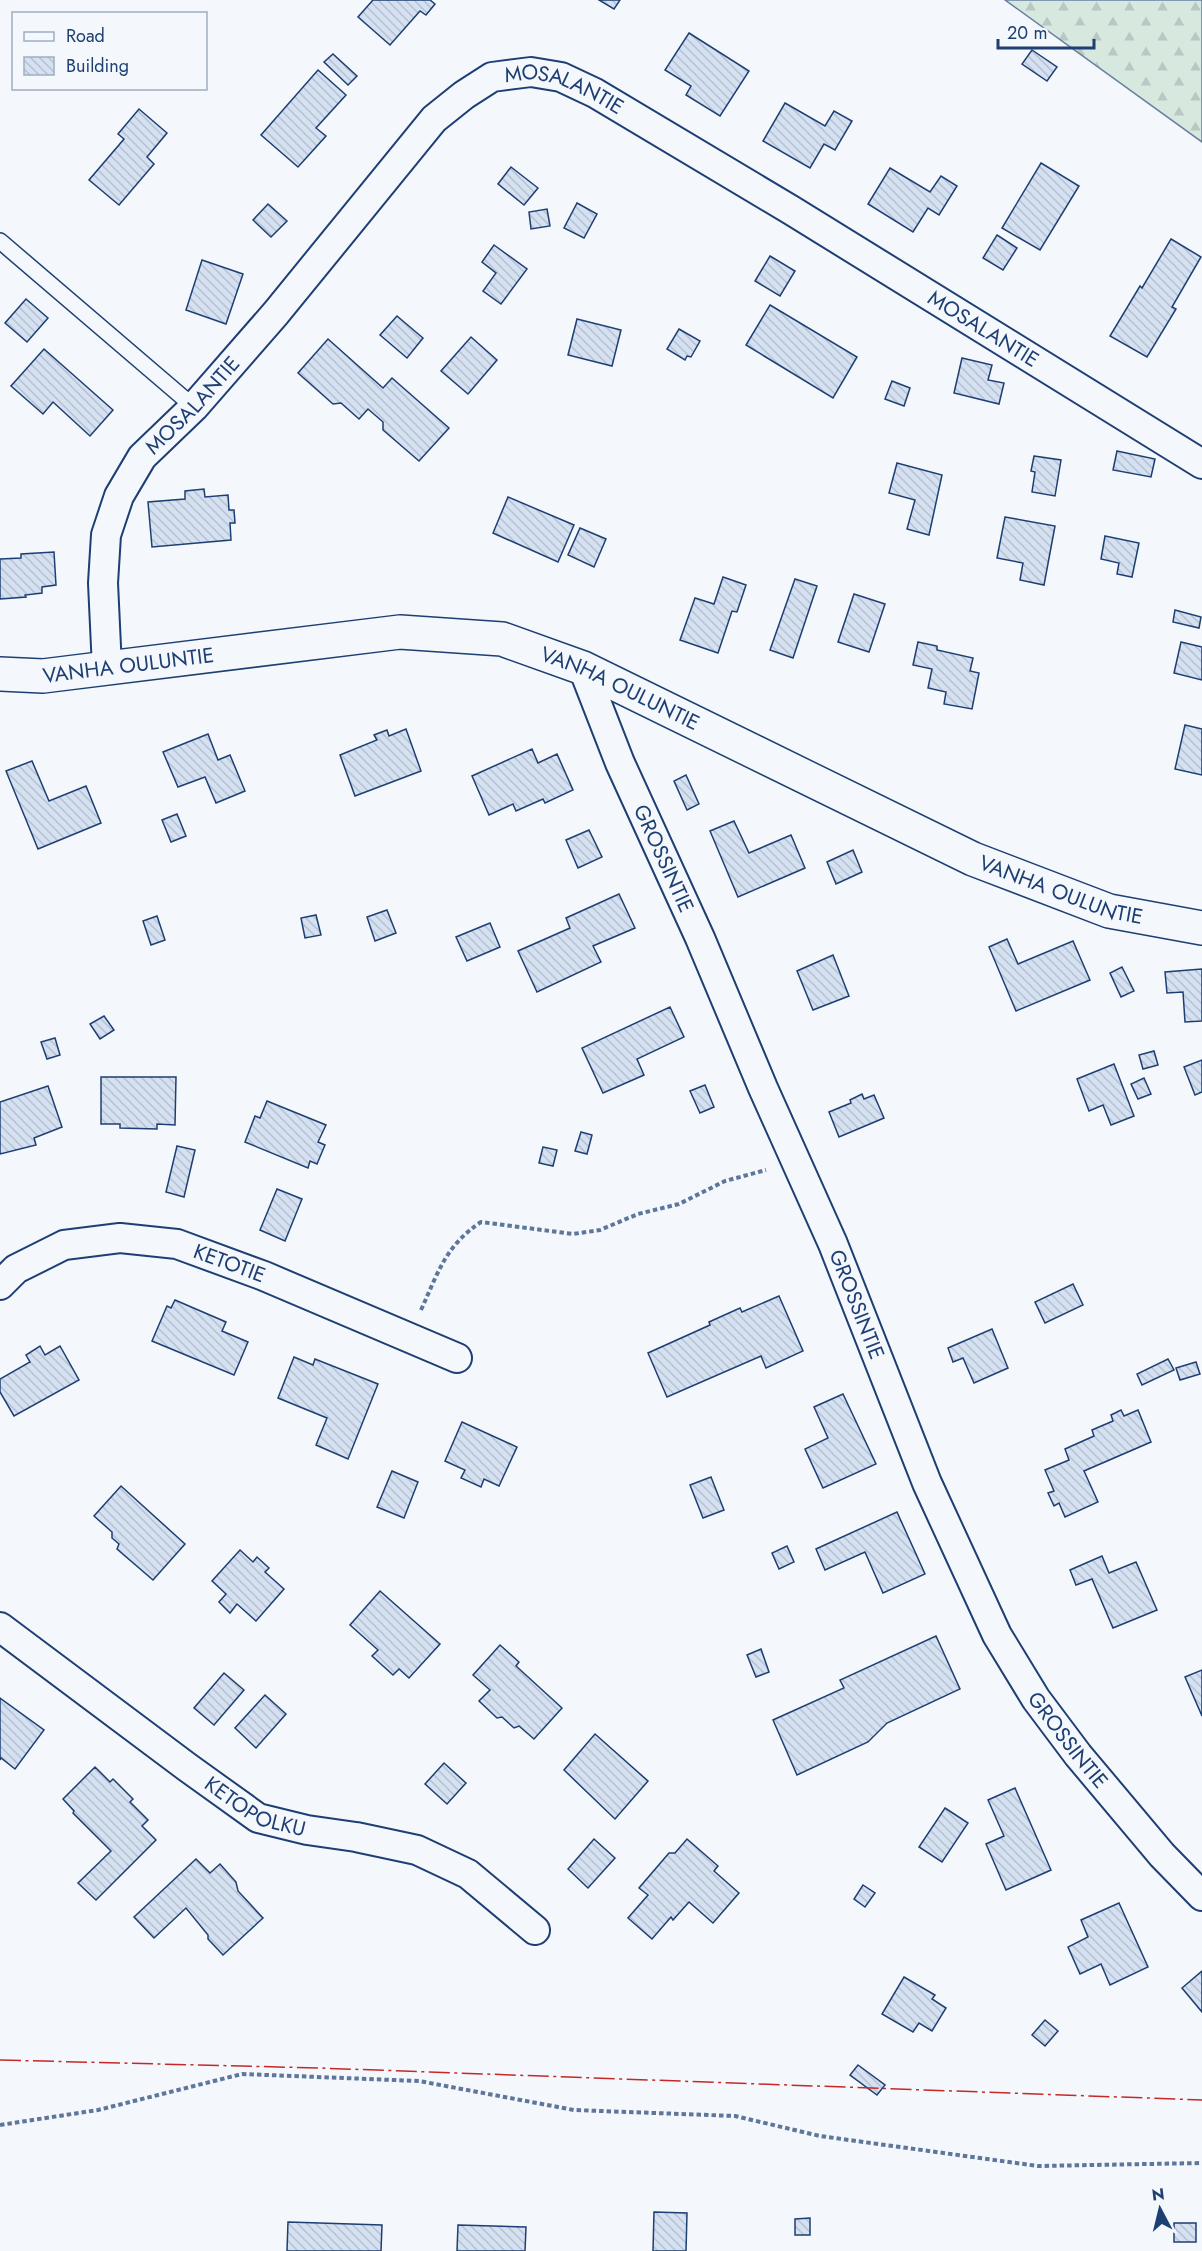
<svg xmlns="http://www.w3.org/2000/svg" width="1202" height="2251" font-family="Jost,sans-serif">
<defs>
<pattern id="forest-firs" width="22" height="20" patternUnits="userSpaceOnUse" patternTransform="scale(1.5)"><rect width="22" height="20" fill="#d7e8df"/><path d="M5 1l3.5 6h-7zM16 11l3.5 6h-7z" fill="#b8c8c3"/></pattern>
<pattern id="building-back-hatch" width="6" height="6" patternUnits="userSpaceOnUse" patternTransform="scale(1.5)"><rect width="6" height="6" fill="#d5e0f0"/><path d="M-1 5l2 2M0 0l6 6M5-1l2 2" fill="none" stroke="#b6c1d1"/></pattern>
</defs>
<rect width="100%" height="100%" fill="#f4f7fb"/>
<path fill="url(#forest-firs)" stroke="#687fa3" stroke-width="1.5" d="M1005 0H1202V142Z"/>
<g fill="url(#building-back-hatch)" stroke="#1d3f73" stroke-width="1.5">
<path d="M373 0H430L435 4 426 15 420 11 390 45 358 17Z"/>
<path d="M599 0H620L614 9Z"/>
<path d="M689 33 749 71 720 116 686 95 691 86 665 70Z"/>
<path d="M1032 50 1057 67 1047 81 1022 64Z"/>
<path d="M333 54 357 76 348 85 324 62Z"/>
<path d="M318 70 346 95 316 128 326 136 298 167 261 135Z"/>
<path d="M785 103 825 126 834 111 852 121 835 150 824 144 810 168 763 141Z"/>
<path d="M139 109 167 133 147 157 154 164 119 205 89 180 124 139 118 134Z"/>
<path d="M1041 163 1079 186 1040 250 1002 228Z"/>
<path d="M511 167 538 188 524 205 498 184Z"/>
<path d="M890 168 930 192 941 176 957 186 939 215 928 208 913 232 868 204Z"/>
<path d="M577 203 597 214 584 238 564 228Z"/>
<path d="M268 204 287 221 271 237 253 220Z"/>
<path d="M547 209 550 226 531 229 529 212Z"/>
<path d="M997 235 1017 248 1003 270 983 258Z"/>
<path d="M1171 239 1201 257 1172 307 1176 309 1147 357 1110 336 1140 286 1142 288Z"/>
<path d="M494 245 527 269 501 304 483 291 496 273 482 262Z"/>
<path d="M770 256 795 271 780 296 755 281Z"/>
<path d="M202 260 243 274 226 324 186 310Z"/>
<path d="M26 299 48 318 27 342 5 323Z"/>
<path d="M770 305 857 357 833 398 746 345Z"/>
<path d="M397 316 423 338 407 358 380 335Z"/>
<path d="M577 319 621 330 612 366 568 355Z"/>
<path d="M679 329 700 341 691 357 687 356 685 360 667 349Z"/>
<path d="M471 337 497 360 468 394 441 371Z"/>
<path d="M328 339 383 388 392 378 449 428 419 461 383 430V422L368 409 359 419 341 403 333 404 298 373Z"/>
<path d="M44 349 113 410 90 436 53 402 43 414 11 386Z"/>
<path d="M962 358 992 365 988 380 1004 383 999 404 954 393Z"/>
<path d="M892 381 910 388 904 406 885 399Z"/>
<path d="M1117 451 1155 459 1151 477 1113 470Z"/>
<path d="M1034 456 1061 460 1055 496 1032 492 1035 472 1031 471Z"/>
<path d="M897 463 942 475 929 535 907 529 915 500 889 493Z"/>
<path d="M204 489 205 497 228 495 229 510H234L235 523H230L231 540 152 547 148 502 185 499V491Z"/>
<path d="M508 497 574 525 558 562 493 533Z"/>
<path d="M1005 517 1055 526 1044 585 1020 580 1023 563 997 558Z"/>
<path d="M580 528 606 539 594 567 568 555Z"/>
<path d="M1105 536 1139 543 1132 577 1117 574 1119 563 1101 559Z"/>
<path d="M54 552 56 585 42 587V593L25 595 26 597 0 599V559L21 558V554Z"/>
<path d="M723 577 746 585 737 612 732 611 718 653 680 640 695 598 714 604Z"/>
<path d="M795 579 817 586 793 658 770 650Z"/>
<path d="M854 594 885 604 869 652 838 642Z"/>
<path d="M1175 610 1201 617 1199 628 1173 622Z"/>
<path d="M918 642 937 646V650L973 658 970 671 979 673 972 709 944 704 946 692 928 688 932 669 913 665Z"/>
<path d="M1181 642 1202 647V680L1174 673Z"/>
<path d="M1185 725 1202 729V775L1175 769Z"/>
<path d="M406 729 421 771 355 796 340 755 377 740 374 735 387 730 389 736Z"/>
<path d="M208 734 218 760 230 755 245 791 216 803 205 777 178 787 163 752Z"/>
<path d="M532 749 538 763 557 754 573 790 545 803 543 799 516 811 513 804 489 815 472 776Z"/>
<path d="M32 761 49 801 86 786 101 823 38 849 6 771Z"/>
<path d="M686 775 699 804 687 810 674 781Z"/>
<path d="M177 814 186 836 171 842 162 820Z"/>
<path d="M734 821 749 853 791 835 805 868 738 897 710 831Z"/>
<path d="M589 830 602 857 578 868 566 840Z"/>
<path d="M853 850 862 872 836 884 827 862Z"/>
<path d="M619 894 635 928 593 946 601 962 537 992 518 951 570 928 566 918Z"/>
<path d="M387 910 396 933 375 941 367 917Z"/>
<path d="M316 915 321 935 305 938 301 918Z"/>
<path d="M157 916 165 940 151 945 143 921Z"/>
<path d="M490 923 500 947 467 961 456 937Z"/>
<path d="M1007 939 1018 964 1073 941 1090 980 1016 1011 989 947Z"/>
<path d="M833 955 849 996 813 1010 797 971Z"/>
<path d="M1122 967 1134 991 1121 997 1110 973Z"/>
<path d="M1202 969V1021L1185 1022 1183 992 1167 993 1165 972Z"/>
<path d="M670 1007 684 1037 637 1059 644 1075 603 1093 582 1048Z"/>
<path d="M104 1016 114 1030 100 1039 90 1024Z"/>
<path d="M55 1038 60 1055 47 1059 41 1042Z"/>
<path d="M1154 1051 1158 1065 1143 1069 1139 1055Z"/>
<path d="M1202 1060V1092L1195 1095 1184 1067Z"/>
<path d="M1114 1064 1134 1116 1111 1125 1103 1105 1089 1111 1077 1079Z"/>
<path d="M101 1077H176L175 1125 157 1124V1129L120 1128V1124H101Z"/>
<path d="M1144 1078 1151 1094 1138 1099 1131 1084Z"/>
<path d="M705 1085 714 1107 700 1113 690 1091Z"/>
<path d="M48 1086 62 1127 34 1138 36 1145 0 1154V1102Z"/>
<path d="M862 1094 864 1099 874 1095 884 1118 839 1137 829 1112 851 1103 850 1100Z"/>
<path d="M267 1101 326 1125 318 1142 325 1145 317 1164 310 1161 308 1168 245 1142 255 1116 260 1118Z"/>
<path d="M581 1132 592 1135 587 1154 575 1151Z"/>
<path d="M177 1146 195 1150 184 1197 166 1192Z"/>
<path d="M543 1147 557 1150 553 1166 539 1163Z"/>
<path d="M277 1189 302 1199 285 1241 260 1230Z"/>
<path d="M1073 1284 1083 1305 1045 1323 1035 1302Z"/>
<path d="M779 1296 803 1351 766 1368 761 1356 667 1397 648 1353 710 1325 709 1322 740 1308 742 1312Z"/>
<path d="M175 1300 226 1322 222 1331 248 1342 234 1375 152 1341 167 1306 171 1308Z"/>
<path d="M992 1329 1008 1368 974 1383 963 1358 953 1362 948 1348Z"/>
<path d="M40 1346 45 1355 60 1346 79 1380 14 1416 0 1392V1379L30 1362 26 1355Z"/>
<path d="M294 1357 313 1365 315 1359 378 1384 348 1459 316 1445 327 1418 278 1398Z"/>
<path d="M1168 1359 1174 1370 1142 1385 1137 1374Z"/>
<path d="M1196 1362 1200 1374 1180 1380 1176 1368Z"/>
<path d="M843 1394 876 1464 823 1488 805 1449 828 1438 814 1407Z"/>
<path d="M1121 1410 1124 1416 1138 1410 1151 1442 1084 1471 1098 1502 1065 1517 1059 1503 1054 1506 1048 1493 1054 1491 1045 1470 1069 1460 1065 1449 1094 1436 1092 1430 1113 1421 1111 1415Z"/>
<path d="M462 1422 517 1447 499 1486 484 1479 481 1487 461 1478 465 1470 445 1461Z"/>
<path d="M392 1471 418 1482 404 1518 377 1507Z"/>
<path d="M711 1477 724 1510 703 1518 690 1485Z"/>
<path d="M121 1486 185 1544 153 1580 117 1549 119 1544 112 1538V1532L94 1516Z"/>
<path d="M897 1512 925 1574 883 1593 865 1552 825 1570 816 1549Z"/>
<path d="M787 1546 794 1562 779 1569 772 1553Z"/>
<path d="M240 1550 253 1562 257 1557 269 1568 265 1572 284 1589 256 1621 237 1604 230 1613 219 1602 226 1594 212 1581Z"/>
<path d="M1102 1556 1109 1573 1136 1562 1157 1610 1113 1628 1092 1579 1076 1585 1070 1570Z"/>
<path d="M380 1591 440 1644 409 1678 399 1669 393 1675 372 1656 378 1650 350 1625Z"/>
<path d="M936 1636 960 1689 887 1723 868 1742 797 1775 773 1720 844 1688 840 1680Z"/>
<path d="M500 1645 519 1662 516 1666 562 1708 534 1739 519 1726 514 1728 502 1717 497 1718 479 1701 490 1690 473 1675Z"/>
<path d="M761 1649 769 1672 756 1677 747 1655Z"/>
<path d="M1202 1670V1716L1185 1677Z"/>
<path d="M224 1673 244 1690 214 1725 194 1708Z"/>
<path d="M265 1695 286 1714 256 1748 235 1728Z"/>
<path d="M0 1698 44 1730 15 1769 1 1758 0 1760Z"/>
<path d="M595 1734 648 1781 615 1819 564 1770Z"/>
<path d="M444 1763 466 1783 447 1804 425 1784Z"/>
<path d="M95 1767 110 1782 113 1779 133 1799 130 1802 148 1820 142 1826 156 1840 96 1900 78 1883 111 1851 73 1813 74 1811 63 1799Z"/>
<path d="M1015 1788 1051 1870 1006 1890 986 1844 1004 1836 988 1800Z"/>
<path d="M945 1808 968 1823 942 1862 919 1847Z"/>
<path d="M594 1839 615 1858 588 1888 568 1869Z"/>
<path d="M687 1839 718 1866 714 1871 739 1893 713 1923 689 1902 673 1920 671 1917 652 1939 628 1918 648 1895 639 1888 669 1853H675Z"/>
<path d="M196 1859 210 1873 220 1864 236 1882 238 1891 263 1918 223 1955 208 1939V1935L186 1908 154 1938 134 1917Z"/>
<path d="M863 1885 875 1893 865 1907 854 1899Z"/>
<path d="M1119 1903 1148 1967 1110 1985 1101 1964 1080 1974 1068 1947 1088 1937 1081 1920Z"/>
<path d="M1202 1971V2012L1182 1988Z"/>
<path d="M904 1977 935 1995 932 1999 946 2008 932 2031 919 2023 913 2032 882 2014Z"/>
<path d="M1045 2020 1058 2031 1045 2046 1032 2035Z"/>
<path d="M858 2065 885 2085 877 2095 850 2075Z"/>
<path d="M654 2212 687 2213 686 2251H653Z"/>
<path d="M810 2218V2235H795V2219Z"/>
<path d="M288 2222 382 2225 381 2251H287Z"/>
<rect x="1174" y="2223" width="22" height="19"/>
<path d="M458 2225 526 2227 525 2251H457Z"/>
</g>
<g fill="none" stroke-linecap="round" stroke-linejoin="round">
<defs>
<path id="service" d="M0 241 194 407"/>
<g id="minor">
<path id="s1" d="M107 668 103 583 106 535 119 496 142 457 194 407 276 313 434 119 464 95 492 77 531 72 561 77 595 93 791 210 1202 464"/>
<path id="s2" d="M583 668 620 763 700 938 763 1088 833 1244 927 1483 997 1635 1036 1699 1078 1755 1162 1855 1202 1896"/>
<path id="s3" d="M0 1285 16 1269 64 1245 120 1238 177 1244 264 1276 457 1358"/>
<path id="s4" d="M0 1627 187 1767 258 1818 307 1830 356 1837 417 1850 468 1874 535 1930"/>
</g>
<g id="tertiary">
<path id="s5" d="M0 674 43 676 400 632 502 639 583 668 973 859 1109 911 1202 928"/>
</g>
</defs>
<use href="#service" stroke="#1d3f73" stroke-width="18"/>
<use href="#minor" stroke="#1d3f73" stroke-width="32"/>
<use href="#tertiary" stroke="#1d3f73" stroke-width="36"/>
<g stroke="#5e769c" stroke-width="4" stroke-dasharray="4.5 3" stroke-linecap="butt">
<path d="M421 1310C438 1273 445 1246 481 1222L573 1234 600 1230 638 1214 679 1204 725 1181 766 1170"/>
<path d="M0 2125 98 2110 242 2074 419 2081 574 2110 735 2116 820 2136 1038 2166 1202 2163"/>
</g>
<use href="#service" stroke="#f4f7fb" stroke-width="15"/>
<use href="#minor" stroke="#f4f7fb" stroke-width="28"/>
<use href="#tertiary" stroke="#f4f7fb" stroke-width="33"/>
<path stroke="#c62828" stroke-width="1.5" stroke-dasharray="21 4.5 3 4.5" stroke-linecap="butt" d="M0 2060 319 2068 1202 2100"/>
</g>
<g text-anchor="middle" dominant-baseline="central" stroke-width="4.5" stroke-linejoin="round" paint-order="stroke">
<g font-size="21" fill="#1d3f73" stroke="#f4f7fb">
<text stroke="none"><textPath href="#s1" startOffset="814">MOSALANTIE</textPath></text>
<text stroke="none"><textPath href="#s1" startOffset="1300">MOSALANTIE</textPath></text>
<text stroke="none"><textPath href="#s1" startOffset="292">MOSALANTIE</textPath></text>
<text stroke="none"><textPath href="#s5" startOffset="129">VANHA OULUNTIE</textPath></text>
<text stroke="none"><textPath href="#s5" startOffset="633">VANHA OULUNTIE</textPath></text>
<text stroke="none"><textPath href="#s2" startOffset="207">GROSSINTIE</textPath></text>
<text stroke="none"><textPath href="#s5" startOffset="1119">VANHA OULUNTIE</textPath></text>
<text stroke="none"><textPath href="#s3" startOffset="246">KETOTIE</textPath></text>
<text stroke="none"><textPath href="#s2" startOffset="693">GROSSINTIE</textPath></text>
<text stroke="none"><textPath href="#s2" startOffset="1179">GROSSINTIE</textPath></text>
<text stroke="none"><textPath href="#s4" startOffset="314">KETOPOLKU</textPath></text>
</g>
</g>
<rect x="12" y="12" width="195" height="78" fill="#f4f7fb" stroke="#9eadc5" stroke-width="1.5"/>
<rect x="24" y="32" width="30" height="9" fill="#f4f7fb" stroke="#9eadc5" stroke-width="1.5"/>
<text x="66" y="42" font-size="18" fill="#1d3f73">Road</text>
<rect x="24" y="57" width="30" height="18" fill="url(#building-back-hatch)" stroke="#9eadc5" stroke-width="1.5"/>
<text x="66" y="72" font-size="18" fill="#1d3f73">Building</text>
<g transform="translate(1160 2209) rotate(353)" stroke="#f4f7fb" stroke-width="4.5" paint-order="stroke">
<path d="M0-4.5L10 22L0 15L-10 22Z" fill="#1d3f73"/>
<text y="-9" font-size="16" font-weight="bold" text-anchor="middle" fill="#1d3f73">N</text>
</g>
<path d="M998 39v9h96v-9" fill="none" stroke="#1d3f73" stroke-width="3"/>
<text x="1007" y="39" font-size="18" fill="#1d3f73" stroke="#f4f7fb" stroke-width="4.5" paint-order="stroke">20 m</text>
</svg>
